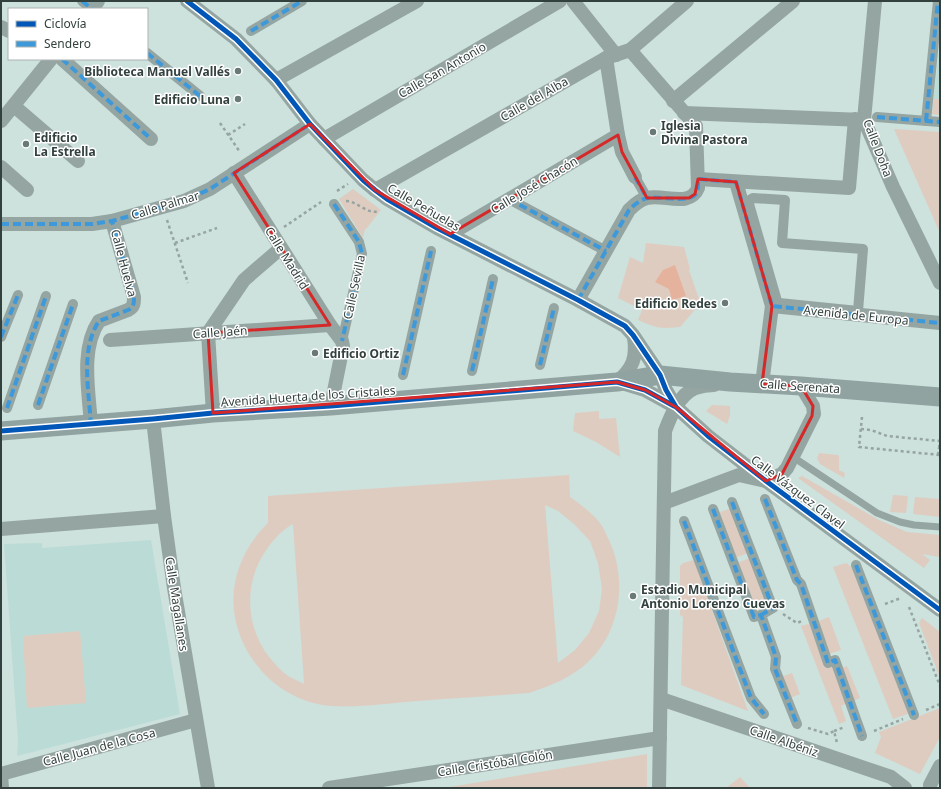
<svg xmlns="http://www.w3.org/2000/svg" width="941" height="789" font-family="'Noto Sans',sans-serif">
<rect width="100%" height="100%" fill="#cde1dd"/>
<g fill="#bbdcd6">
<path d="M940 40V115L932 114Z"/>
<path d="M151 540 180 714 17 756 18 741 4 544 42 543V548Z"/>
</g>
<g fill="#dfccc0" fill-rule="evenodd">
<path d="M934 99H940V115L932 114Z"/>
<path d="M894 129 940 132V233Z"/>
<path d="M353 189 381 210 366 229H365L363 238 339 199Z"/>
<path d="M646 243 684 247 690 269 689 270 700 302 699 305 680 327C658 329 657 328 638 320L642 310 618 298 630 257 643 263Z"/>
<path d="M712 405 730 406V415L727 424 706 411Z"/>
<path d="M599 411V419L616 418 620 457 596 442 573 431 575 413Z"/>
<path d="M819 453 838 455 839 456V470L845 473 844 478 820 464 817 458Z"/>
<path d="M569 475 570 497C580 504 592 513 600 523 603 527 605 532 607 536 628 576 622 631 588 662 571 678 550 686 529 693 491 696 454 698 417 701 389 703 360 708 332 706 285 703 246 666 236 622 227 585 242 548 268 523V496ZM545 505 558 511 574 524 590 541 598 563 602 589 599 611 589 633 575 650 558 663ZM293 524 304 683V684C299 681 293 679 288 676 281 671 275 664 270 658 245 627 243 582 267 549 273 540 283 529 293 524Z"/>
<path d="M802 476 879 520 907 532 940 535V557L922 554 930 560 924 568 798 478Z"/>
<path d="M893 495 908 496 906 513 890 512Z"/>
<path d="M915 497 940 499V517L913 514Z"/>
<path d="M731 508 748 553 735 558 718 513Z"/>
<path d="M750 558 769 605 755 611 737 563Z"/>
<path d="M694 560 748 711 681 685 683 617 680 615V566L683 563Z"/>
<path d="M846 563 855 570 910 713 893 719 833 567Z"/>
<path d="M829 617 841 650 829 654 816 622Z"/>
<path d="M922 618 940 632V678L919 623Z"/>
<path d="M809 624 825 667 832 664 847 703 841 706 846 721 839 724 801 626Z"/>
<path d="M80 631 86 703 27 708 23 636Z"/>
<path d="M847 666 860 698 853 701 840 669Z"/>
<path d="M792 673 800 694 790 698 781 677Z"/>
<path d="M940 708V737L920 774 875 753 881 737 879 732Z"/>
<path d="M647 754V788H444Z"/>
<path d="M740 777 750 788H726Z"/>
</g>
<path fill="#e5b39d" d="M675 265 686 296 672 300 669 289 655 282 663 270Z"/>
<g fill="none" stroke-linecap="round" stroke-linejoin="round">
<g stroke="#96a5a2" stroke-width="2.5" stroke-dasharray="3 3" stroke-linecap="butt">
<path d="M220 123 240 152"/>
<path d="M228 135 245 124"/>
<path d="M337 191 348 184"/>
<path d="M346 201C357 201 368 215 378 211"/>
<path d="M167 220 188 283"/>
<path d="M284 227 321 202"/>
<path d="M175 243 217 228"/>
<path d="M862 417 859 447 940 455"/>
<path d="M861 429 871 430 887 436 940 441"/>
<path d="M938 455 939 448"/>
<path d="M885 604 901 598"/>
<path d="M909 607 940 686"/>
<path d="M783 614 797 623 802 621"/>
<path d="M926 710 940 704"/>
<path d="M808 728 828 734 834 731 837 743"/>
<path d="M834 731 845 727"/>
<path d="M874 731 903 719"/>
</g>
<path stroke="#95a5a2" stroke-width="7" d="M793 457 877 513 900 522 914 525 940 527"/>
<g stroke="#95a5a2" stroke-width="10">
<path d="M82 1 92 9"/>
<path d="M251 31 302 1"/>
<path d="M147 53 200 96"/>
<path d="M877 117 940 122"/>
<path d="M926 121 938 1"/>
<path d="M635 177 647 198"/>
<path d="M753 198 785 200 782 243 863 249 858 311 779 303 777 301 749 204 750 200Z"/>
<path d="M509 199 606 251"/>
<path d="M334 204 359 242 362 254 342 341"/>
<path d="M1 337 18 295"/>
<path d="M540 365 554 308"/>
<path d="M472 371 493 279"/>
<path d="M403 375 431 251"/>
<path d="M38 405 73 304"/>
<path d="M7 408 46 296"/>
<path d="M765 499 797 580 801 584 828 663 835 660 862 736"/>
<path d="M732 502 773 608 761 615"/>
<path d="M713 509 754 617 761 615 776 657 775 669 797 724"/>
<path d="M684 521 751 698 764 714"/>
<path d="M856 565 914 715"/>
</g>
<g stroke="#95a5a2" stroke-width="14">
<path d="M187 1 236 39 276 80 310 124 363 180 375 190 387 199 437 228 578 300 625 326 633 335 660 375 666 390 676 407 708 436 766 481 940 610"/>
<path d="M573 1 616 55"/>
<path d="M875 1 864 120 893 187 940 283"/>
<path d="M92 9 98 1"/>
<path d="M1 27 9 31"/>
<path d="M606 58 618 135 622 152 635 177"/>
<path d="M62 59 151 139"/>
<path d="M276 80 417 1"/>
<path d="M673 101 793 1"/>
<path d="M14 106 78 161"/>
<path d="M684 113 863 120"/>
<path d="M1 121 51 59"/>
<path d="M324 139 560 1"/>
<path d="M1 167 27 190"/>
<path d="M234 173 330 325 342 341 343 346 331 406"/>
<path d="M698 179 849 188 855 119"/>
<path d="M736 182 772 306 762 384"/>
<path d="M375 190 606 58 630 50 687 1"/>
<path d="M1 224H92L112 221 184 201 210 189 310 124"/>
<path d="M450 234 618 135"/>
<path d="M578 300 629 210C634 205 641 199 647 198 664 194 690 208 698 188L696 126 630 50"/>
<path d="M772 306 940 323"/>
<path d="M110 340 330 325"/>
<path d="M617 382C633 368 637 358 634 337"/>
<path d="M622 383 645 390 674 406"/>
<path d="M213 413 208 333 244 280 281 248"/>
<path d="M153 419 164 516 174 588 208 788"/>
<path d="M91 425C89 392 80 349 99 321L128 310C134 307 134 303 134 297L112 221"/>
<path d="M664 503 739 475 766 481 782 474 787 468 814 414 813 406 801 386"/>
<path d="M1 529 164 516"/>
<path d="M661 699 891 777 905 788"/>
<path d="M930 785 940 766"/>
<path d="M2 788 1 774 196 720"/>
<path d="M329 788 660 738"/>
<path d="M659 788 665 431C671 415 679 395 695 388 701 386 708 385 714 385"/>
</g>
<path stroke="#91a3a0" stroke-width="19" d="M1 431 153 419 213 413 331 406 617 382 660 375 730 382 801 386 940 397"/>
<path stroke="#96a5a2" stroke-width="2.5" stroke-dasharray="3 3" stroke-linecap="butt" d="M939 448 940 440"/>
<g stroke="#3d99da" stroke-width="4" stroke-dasharray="8 4" stroke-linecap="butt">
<path d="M82 1 92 9"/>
<path d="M251 31 302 1"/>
<path d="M147 53 200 96"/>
<path d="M62 59 151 139"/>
<path d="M877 117 940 122"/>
<path d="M926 121 938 1"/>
<path d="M635 177 647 198"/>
<path d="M509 199 606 251"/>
<path d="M334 204 359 242 362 254 342 341"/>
<path d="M1 224H92L112 221 184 201 210 189 310 124"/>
<path d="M578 300 629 210C634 205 641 199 648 198 659 196 688 203 695 195 699 191 698 184 698 179L736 182 772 306 940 323"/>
<path d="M1 337 18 295"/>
<path d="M540 365 554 308"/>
<path d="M472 371 493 279"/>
<path d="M403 375 431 251"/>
<path d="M38 405 73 304"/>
<path d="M7 408 46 296"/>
<path d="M91 425C89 392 80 349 99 321L128 310C134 307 134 303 134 297L112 221"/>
<path d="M765 499 797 580 801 584 828 663 835 660 862 736"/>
<path d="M732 502 773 608 761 615"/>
<path d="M713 509 754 617 761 615 776 657 775 669 797 724"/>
<path d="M684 521 751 698 764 714"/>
<path d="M856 565 914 715"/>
</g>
<defs>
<g id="cycleway">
<path d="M187 1 236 39 276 80 310 124 363 180 375 190 387 199 437 228 578 300 625 326 633 335 660 375 666 390 676 407 708 436 766 481 940 610"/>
<path d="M1 431 153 419 213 413 331 406 617 382 645 390 674 406"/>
</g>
</defs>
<use href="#cycleway" stroke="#fff" stroke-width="8"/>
<use href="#cycleway" stroke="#0057b8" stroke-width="5"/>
</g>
<path fill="none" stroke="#d62828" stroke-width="3" stroke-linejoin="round" d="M310 124 375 190 450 234 618 135 622 152 647 198H689L695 194 698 179 736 182 772 306 762 384 801 386 813 406 812 416 782 474 766 481 676 407 645 390 617 382 213 413 208 333 330 325 234 173Z"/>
<g fill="#687976" stroke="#fff" stroke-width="1.5">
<circle cx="238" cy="71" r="4"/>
<circle cx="238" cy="99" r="4"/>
<circle cx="653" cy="132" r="4"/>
<circle cx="26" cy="144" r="4"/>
<circle cx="725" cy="303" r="4"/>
<circle cx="315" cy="353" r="4"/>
<circle cx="633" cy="596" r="4"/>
</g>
<g text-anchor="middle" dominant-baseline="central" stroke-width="3" stroke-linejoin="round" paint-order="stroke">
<g font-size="12" fill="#32413e" stroke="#fff">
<text transform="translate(442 70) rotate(-30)">Calle San Antonio</text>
<text transform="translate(534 99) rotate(-30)">Calle del Alba</text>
<text transform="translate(878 148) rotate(69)">Calle Doha</text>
<text transform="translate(534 185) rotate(-31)">Calle José Chacón</text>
<text transform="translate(165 205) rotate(-17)">Calle Palmar</text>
<text transform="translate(424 207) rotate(30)">Calle Peñuelas</text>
<text transform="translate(287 258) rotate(58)">Calle Madrid</text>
<text transform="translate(124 263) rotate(75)">Calle Huelva</text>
<text transform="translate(354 287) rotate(-78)">Calle Sevilla</text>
<text transform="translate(856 315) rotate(6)">Avenida de Europa</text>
<text transform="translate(220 332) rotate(-4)">Calle Jaén</text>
<text transform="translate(800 386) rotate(4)">Calle Serenata</text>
<text transform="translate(308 396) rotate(-4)">Avenida Huerta de los Cristales</text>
<text transform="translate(798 492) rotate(37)">Calle Vázquez Clavel</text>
<text transform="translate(177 604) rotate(81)">Calle Magallanes</text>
<text transform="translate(784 741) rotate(19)">Calle Albéniz</text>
<text transform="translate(99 747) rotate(-15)">Calle Juan de la Cosa</text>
<text transform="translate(495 763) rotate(-9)">Calle Cristóbal Colón</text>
</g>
<g font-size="12" font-weight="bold" fill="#32413e" stroke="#fff" text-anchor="start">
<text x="230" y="71" text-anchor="end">Biblioteca Manuel Vallés</text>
<text x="230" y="99" text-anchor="end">Edificio Luna</text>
<text x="661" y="125">Iglesia<tspan x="661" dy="14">Divina Pastora</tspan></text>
<text x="34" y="137">Edificio<tspan x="34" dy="14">La Estrella</tspan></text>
<text x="717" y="303" text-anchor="end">Edificio Redes</text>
<text x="323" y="353">Edificio Ortiz</text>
<text x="641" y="589">Estadio Municipal<tspan x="641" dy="14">Antonio Lorenzo Cuevas</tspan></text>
</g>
</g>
<rect width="941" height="789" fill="none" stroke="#32413e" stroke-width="4"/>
<rect x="8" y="8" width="140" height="52" fill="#ffffff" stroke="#adb3b2"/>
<rect x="16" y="21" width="20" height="6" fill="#0057b8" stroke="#adb3b2"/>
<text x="44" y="28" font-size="12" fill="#32413e">Ciclovía</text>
<rect x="16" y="41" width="20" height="6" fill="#3d99da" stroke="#adb3b2"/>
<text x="44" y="48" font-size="12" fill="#32413e">Sendero</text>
</svg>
